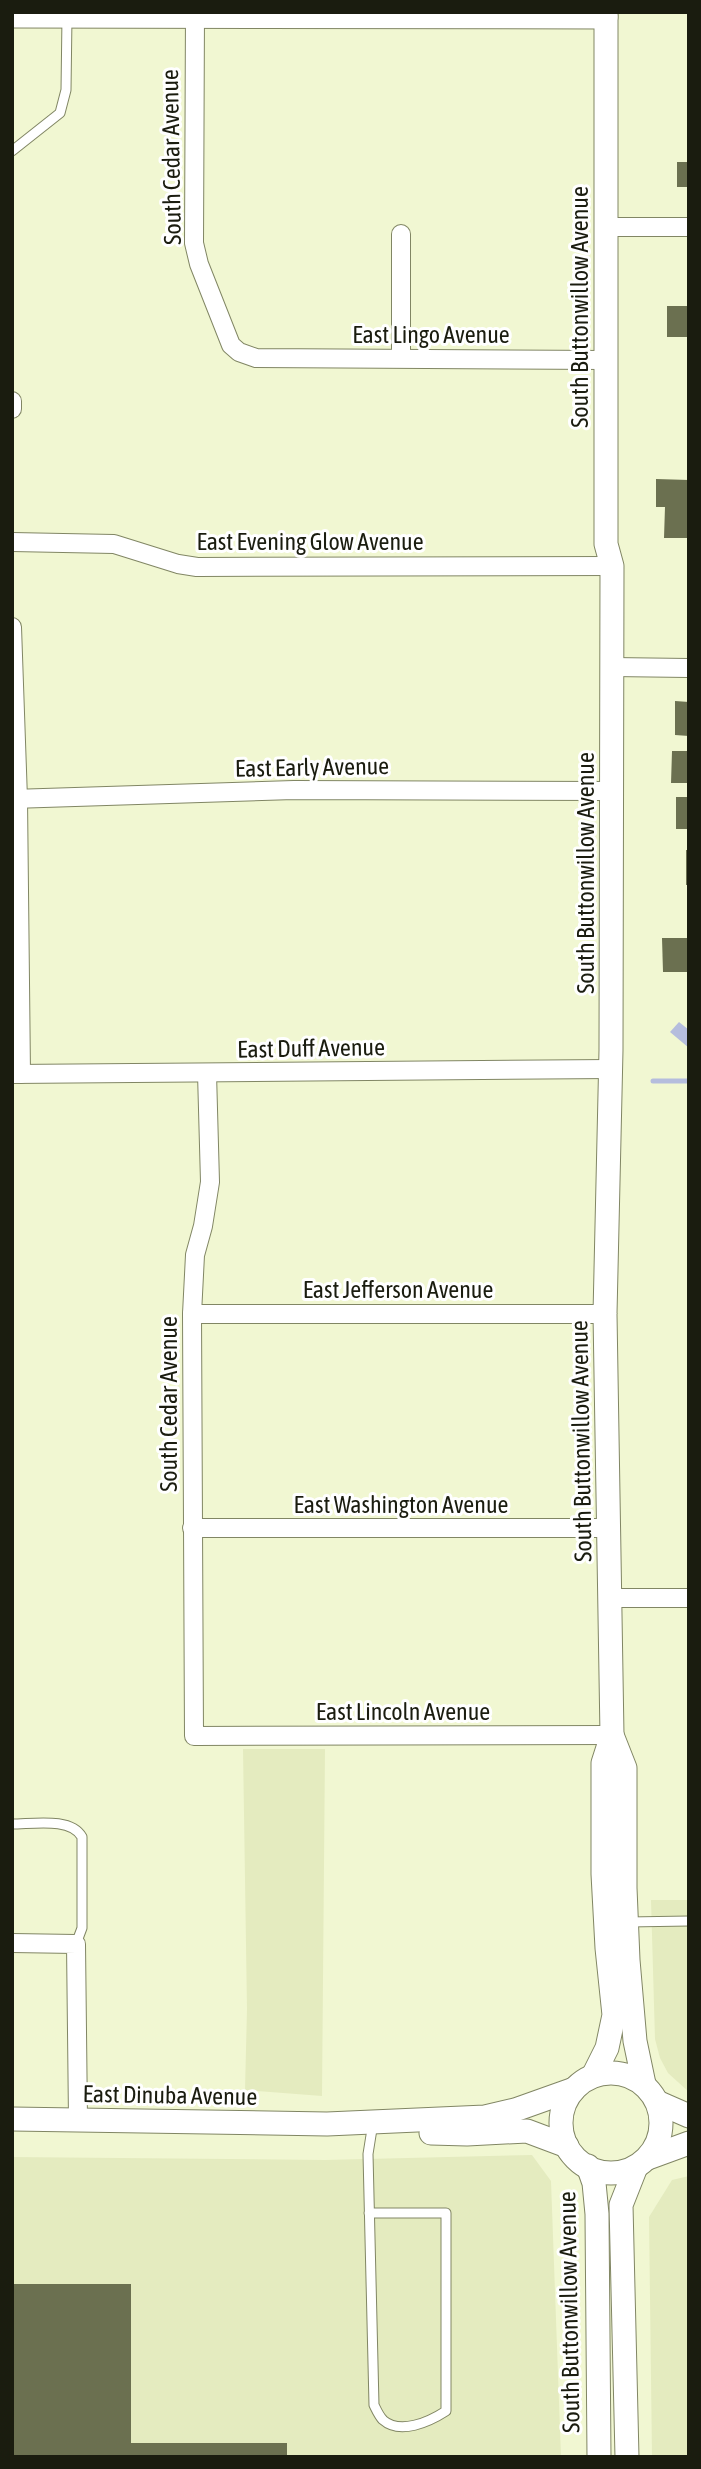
<svg xmlns="http://www.w3.org/2000/svg" width="701" height="2469" font-family="'Asap Condensed',sans-serif">
<rect width="100%" height="100%" fill="#f1f7d2"/>
<g fill="#e4ebbf">
<path d="M243 1749H325L322 2096 245 2090 247 2009Z"/>
<path d="M651 1900H689V2092L668 2073 660 2058 655 2039Z"/>
<path d="M532 2155 551 2181 561 2457H12V2157L325 2160Z"/>
<path d="M689 2176V2457H652L649 2217 672 2180Z"/>
</g>
<path fill="#b5bddd" d="M679 1022 689 1030V1048L670 1032Z"/>
<g fill="none" stroke-linecap="round" stroke-linejoin="round">
<path stroke="#b5bddd" stroke-width="5" d="M653 1081H689"/>
</g>
<g fill="#6b7050">
<rect x="677" y="162" width="12" height="25"/>
<rect x="667" y="306" width="22" height="31"/>
<path d="M656 479 689 480 688 538H664L665 507H656Z"/>
<path d="M675 701 689 702V736L675 735Z"/>
<path d="M672 751H689V783H671Z"/>
<rect x="676" y="797" width="13" height="32"/>
<rect x="686" y="850" width="3" height="35"/>
<path d="M662 938H689V972H663Z"/>
<path d="M12 2284H131V2443H287V2457H12Z"/>
</g>
<g fill="none" stroke-linecap="round" stroke-linejoin="round">
<defs>
<g id="lane">
<path d="M12 151 60 113 66 90 67 17"/>
<path d="M12 1824C33 1824 71 1817 82 1837V1928L76 1944"/>
<path d="M628 1922 689 1921"/>
<path d="M369 2213H446V2411C429 2422 400 2435 383 2420 379 2416 376 2409 374 2405L368 2154 372 2129"/>
</g>
<g id="street">
<path d="M195 12 194 243 199 264 231 345 239 352 256 358 605 360"/>
<path d="M606 227H689"/>
<path d="M401 234V358"/>
<path d="M12 409V401"/>
<path d="M12 542 114 544 178 564 197 567 612 566"/>
<path d="M12 627 18 799 21 1074"/>
<path d="M612 667 689 668"/>
<path d="M12 799 294 790 612 791"/>
<path d="M207 1073 210 1182 203 1226 195 1255 192 1314 194 1736 612 1735"/>
<path d="M12 1074 611 1069"/>
<path d="M192 1314H605"/>
<path d="M192 1528H609"/>
<path d="M611 1598H689"/>
<path d="M12 1943 76 1944 78 2119"/>
</g>
<g id="secondary">
<path d="M12 16 606 17"/>
<path d="M612 1735 625 1768V1888L628 1960 635 2041 644 2084"/>
<circle cx="611" cy="2123" r="50"/>
<path d="M593 2076 607 2048 614 2015 607 1948 603 1874V1763L612 1735 605 1314 611 1050 612 566 606 544V12"/>
<path d="M657 2102 689 2116"/>
<path d="M12 2119 327 2124 485 2117 515 2110 574 2089"/>
<path d="M431 2133 467 2134 527 2131 567 2146"/>
<path d="M648 2158 689 2143"/>
<path d="M588 2166 594 2183 597 2214 599 2457"/>
<path d="M627 2457 621 2205 636 2167"/>
</g>
</defs>
<use href="#lane" stroke="#818664" stroke-width="11"/>
<use href="#street" stroke="#818664" stroke-width="20"/>
<use href="#secondary" stroke="#818664" stroke-width="25"/>
<use href="#lane" stroke="#fff" stroke-width="9"/>
<use href="#street" stroke="#fff" stroke-width="18"/>
<use href="#secondary" stroke="#fff" stroke-width="23"/>
</g>
<g text-anchor="middle" dominant-baseline="central" stroke-width="6" stroke-linejoin="round" paint-order="stroke">
<g font-size="24" fill="#1a1c0f" stroke="#fff">
<text transform="translate(171 157) rotate(-91)">South Cedar Avenue</text>
<text transform="translate(579 307) rotate(-90)">South Buttonwillow Avenue</text>
<text x="431" y="334">East Lingo Avenue</text>
<text x="310" y="541">East Evening Glow Avenue</text>
<text transform="translate(312 767) rotate(-1)">East Early Avenue</text>
<text transform="translate(585 873) rotate(-90)">South Buttonwillow Avenue</text>
<text transform="translate(311 1048) rotate(-1)">East Duff Avenue</text>
<text x="398" y="1289">East Jefferson Avenue</text>
<text transform="translate(168 1404) rotate(-90)">South Cedar Avenue</text>
<text transform="translate(581 1441) rotate(-91)">South Buttonwillow Avenue</text>
<text x="401" y="1504">East Washington Avenue</text>
<text x="403" y="1711">East Lincoln Avenue</text>
<text transform="translate(170 2095) rotate(1)">East Dinuba Avenue</text>
<text transform="translate(569 2312) rotate(-91)">South Buttonwillow Avenue</text>
</g>
</g>
<rect width="701" height="2469" fill="none" stroke="#1a1c0f" stroke-width="28"/>
</svg>
